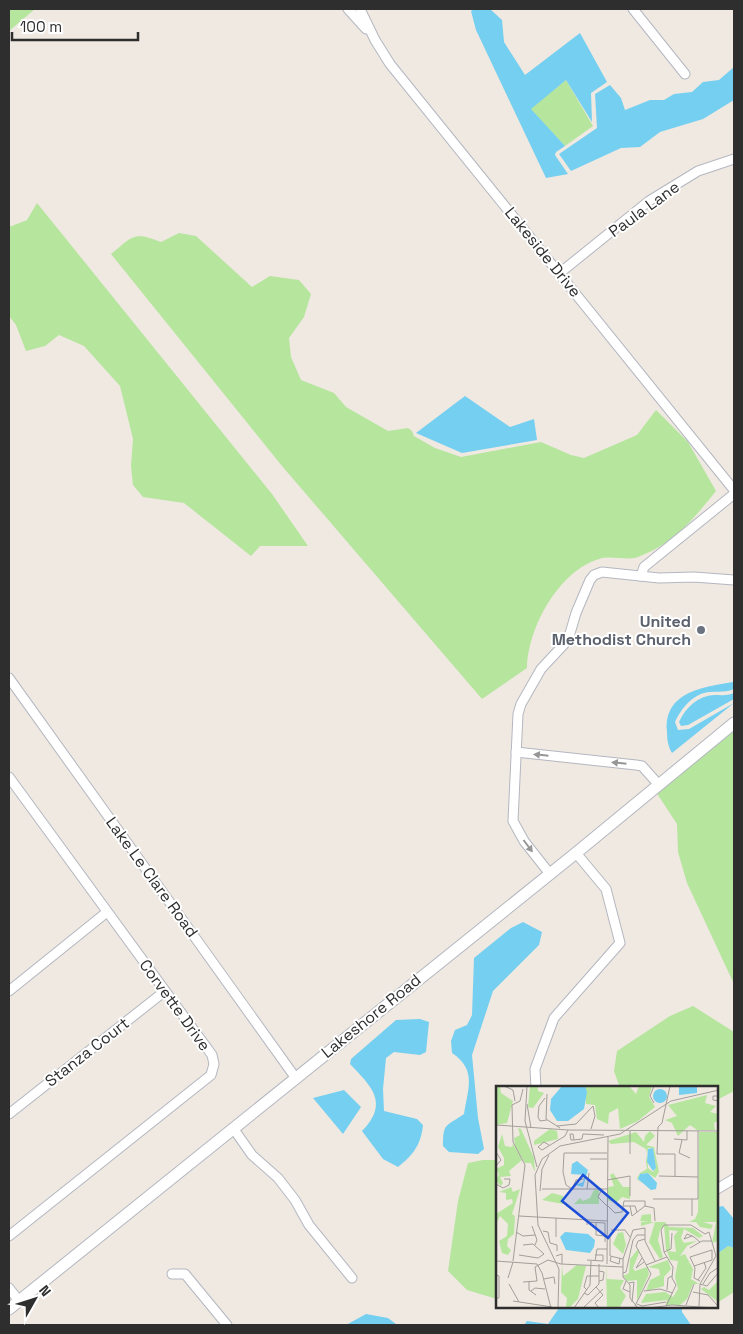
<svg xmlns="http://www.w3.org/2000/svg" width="743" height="1334" font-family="'Space Grotesk',sans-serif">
<rect width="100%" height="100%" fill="#efe9e1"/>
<g fill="#b6e59e">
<path d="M9 9H35L9 31Z"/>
<path d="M566 80 593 126 565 146 530 109Z"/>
<path d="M37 203 272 494 308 546H260L251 556 184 503 143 497 133 485 131 466 133 439 120 386 84 346 59 335 45 346 26 351 16 325 9 316V227L27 220Z"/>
<path d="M179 233 196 236 252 287 270 276 299 280 311 294 304 317 289 338 291 357 301 380 334 393 346 407 388 431 408 428 412 431 414 436 435 448 461 457 541 442 571 455 584 458 637 435 656 410 688 442 716 491C692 521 674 543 638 557 626 561 611 555 599 559 559 571 528 627 527 668L482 699 282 466 111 254C133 236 133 231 161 242Z"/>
<path d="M734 728V984L687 883 678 852 677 824 656 792Z"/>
<path d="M693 1006 734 1032V1091L717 1100V1088H620L614 1071 617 1051 670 1016Z"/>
<path d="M483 1160H497V1299L467 1290 448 1271 458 1201 468 1163Z"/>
<path d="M728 1246 734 1248V1292L717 1303V1254Z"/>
</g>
<g fill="#75cff0">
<path d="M474 9H490L502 20 504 42 525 75 580 33 607 82 591 93 592 122 566 80 531 109 565 146 556 152 555 155 568 174 546 178 476 30 471 11Z"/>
<path d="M734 67V100L703 119 660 132 640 147 621 148 571 171 559 154 597 128 595 94 610 85 621 98 625 110 650 100H664L674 94 692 92 703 82 719 80Z"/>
<path d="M465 396 510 427 534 419 537 440 462 453 416 433Z"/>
<path d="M734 677V689C726 693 719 691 710 692 694 693 682 707 675 722L678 730 689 729 734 703 672 753C668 746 667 740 667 731 664 692 703 687 733 682Z"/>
<path d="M734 693V699L688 725 681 726 679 722C686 707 698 696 714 695 721 695 727 696 734 693Z"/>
<path d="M523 922 542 932 539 945 493 991 472 1055 478 1118 484 1149 478 1154 449 1152 443 1146C443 1122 446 1127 464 1114 468 1088 477 1070 452 1053L451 1041 455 1030 467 1025 472 1015 474 958 511 928Z"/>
<path d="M420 1019 429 1022 426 1052 420 1055 394 1052 386 1058 383 1089 384 1111 417 1119 423 1125C421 1145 413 1155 398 1167L383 1159 362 1131C390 1103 371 1086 350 1064L351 1059 396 1020Z"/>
<path d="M344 1090 361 1107 343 1134 313 1098Z"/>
<path d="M723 1206 734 1219V1248L728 1246 717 1254V1207Z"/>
<path d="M559 1308H682V1312L691 1325H524L527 1321 548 1324Z"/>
<path d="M366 1314 388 1318 396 1324 346 1325Z"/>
</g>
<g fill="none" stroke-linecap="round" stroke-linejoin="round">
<defs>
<g id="minor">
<path d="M348 9 366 29"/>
<path d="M360 9 375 40 390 64 734 490"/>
<path d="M633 9 685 74"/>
<path d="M561 272 649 201 698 171 734 159"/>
<path d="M641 576 644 567 734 494"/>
<path d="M9 678 295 1077"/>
<path d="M516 752 636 765 642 766 659 785"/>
<path d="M9 777 212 1055 214 1064 211 1075 9 1236"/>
<path d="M550 874 524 841 513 821 518 714 521 704 541 669 568 640 576 613 590 580 594 575 602 572 659 578 694 577 734 580"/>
<path d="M9 991 107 912"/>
<path d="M536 1088 535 1069 554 1018 620 943 606 889 576 853"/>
<path d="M9 1114 165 991"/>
<path d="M233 1128 252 1155 278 1178 295 1200 309 1225 352 1278"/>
<path d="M717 1189 734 1179"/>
<path d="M172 1274H185L227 1325"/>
<path d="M9 1288 19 1301"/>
</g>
<path id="tertiary" d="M9 1309 576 853 734 723"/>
</defs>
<use href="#minor" stroke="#b4b7c1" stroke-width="11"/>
<use href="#tertiary" stroke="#b4b7c1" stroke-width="13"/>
<use href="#minor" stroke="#fff" stroke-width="9"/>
<use href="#tertiary" stroke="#fff" stroke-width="11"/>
</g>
<defs><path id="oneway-solid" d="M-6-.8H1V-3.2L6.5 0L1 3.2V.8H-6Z" transform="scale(1.25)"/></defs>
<g fill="#969696">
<use href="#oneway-solid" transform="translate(541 755) rotate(-174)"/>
<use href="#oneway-solid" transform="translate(619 763) rotate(-174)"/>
<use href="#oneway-solid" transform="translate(528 846) rotate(53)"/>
</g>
<circle fill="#6b7280" stroke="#fff" stroke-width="2" cx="701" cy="630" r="5"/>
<g text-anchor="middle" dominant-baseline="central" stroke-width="4" stroke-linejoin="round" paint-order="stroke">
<g font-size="16" fill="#2e2e2e" stroke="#fff">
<text transform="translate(644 209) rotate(-36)">Paula Lane</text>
<text transform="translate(543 252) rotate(51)">Lakeside Drive</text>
<text transform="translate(152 877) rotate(54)">Lake Le Clare Road</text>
<text transform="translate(175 1005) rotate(54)">Corvette Drive</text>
<text transform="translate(371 1016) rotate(-39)">Lakeshore Road</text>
<text transform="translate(87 1052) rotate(-38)">Stanza Court</text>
</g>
<g font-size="16" font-weight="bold" fill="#5b616d" stroke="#fff" text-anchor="end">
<text x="691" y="621">United<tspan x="691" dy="18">Methodist Church</tspan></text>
</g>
</g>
<g transform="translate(496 1086)">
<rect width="222" height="222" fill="#efe9e1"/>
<path d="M4 0 5 7 17 15 11 37 0 39V1ZM34 0H42V5L48 7 37 22 32 21ZM133 0 140 8 143 0H156L153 11 159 21 142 35 124 43 122 22 113 27 112 38 101 33 99 19 90 18 89 1ZM211 9 209 17 220 20 214 26 222 28V35L218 37 219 44H201L194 39 182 50 176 37 169 34 181 30 172 19ZM22 42 25 43 38 72 39 86 35 77H29L19 60 18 52 24 49ZM54 43 61 45 62 53 38 59V55ZM154 45 159 50 150 59 158 61 163 86 159 92 152 87 144 88 142 93 146 97 142 94 141 92 144 87 151 83 150 76 151 68 152 82 157 86 160 82 157 62H152L151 68 150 63 138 56 115 58 112 55 140 46 148 56 149 50ZM203 46H222V155L216 157 220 136H207L217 139 215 143 204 141 200 136H169L173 141 197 142 207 150 203 152 188 143 185 152 188 157 201 155 191 160 184 170 189 168 191 172 197 183 195 193 203 198H197L191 213 184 219H170L171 214 145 217 150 208 169 206 177 211 182 203 179 191 182 175 174 174 171 165 180 166 178 150 182 145 173 144 174 164H170L168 139 164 144 162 154 167 171 164 173 153 156 159 136 145 140V136L153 135H144L146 129 155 128V136H193L199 133 202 126ZM6 48 9 60 16 61 17 58 26 74 13 85 15 90 4 91 7 97 5 100 0 95 3 88 0 83 8 79V72L2 61ZM117 87 127 101H134V113L126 111 120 117 111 114 112 101 118 100 114 89ZM15 101 17 106 24 103 16 128 19 130 18 148 12 153 11 160 15 164 12 169 6 167 3 155 11 150 12 138 4 130 0 137V128L17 117 16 113 10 114V107L3 106ZM98 104H103V118H78L84 112 87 115 94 112ZM56 107 67 110V118L46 114ZM127 146 130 159 127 168 117 158 122 147ZM142 163 143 167 137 182 139 185 151 181 153 188 141 215V194L131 195 127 190 133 187 134 173ZM172 174 175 183 168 191V200L150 205 154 194 164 189 163 183 152 181ZM66 179 67 190 81 179 90 180 82 213 73 222H70L71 212 65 206ZM110 180 111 193 128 194 124 202 130 210 123 222H111ZM222 195V216L205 203 208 201 213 204Z" fill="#b6e59e"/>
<path d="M66 0H89L91 6 88 23 72 35H61L54 24 55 13ZM201 0V7L183 9V1ZM157 10a7 7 0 1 1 14 0a7 7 0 1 1-14 0ZM157 62 160 82 157 85 151 76 152 63ZM81 75 92 84 87 101 79 99 87 96 89 89 75 88 76 78ZM152 87 161 97 160 103 155 104 142 93 144 88ZM69 146 92 148 99 154 98 161 94 167 70 164 64 151Z" fill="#75cff0"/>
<path fill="none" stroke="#a29e99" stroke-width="1" d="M8 0 17 4 19 15M31 0 29 35 41 81M158 0 154 10 158 17M174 0 166 37 162 41 161 68H179V90M51 8 50 33 64 42M222 10H217V14L223 15M49 12 43 20 42 31 44 35 51 34M31 18 35 42M0 39 72 44 223 45M61 40 80 38 97 20 99 30 95 43M178 53 191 54V45M78 54 77 48H74L75 54H78L86 53 87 48 108 49M186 54 183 67 194 72M53 59 48 56 42 61 46 64 69 50 72 44M0 66 5 74 0 80M134 68V45M94 73H111M163 90 202 91M111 94 134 90V110M0 98 7 102 13 99 14 93H8M46 103H75M76 103 80 94 88 93M91 103 93 87M106 103 102 111 111 120M111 103H76L70 99 67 86 68 67H111M44 105 46 83 53 69M157 113H202V45M196 113V130M111 119 119 127 126 126 128 115H149V120L136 130 134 120M127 120H139L141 126M149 120 158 122 159 135M23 130 111 135M100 137V149L109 150M91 139V136L109 137V156M36 140 41 154 39 159M115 144H129L134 151M119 144 114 150V170L127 173M47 145 52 146 54 157 61 159V165M20 146 27 150 39 149M196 150 188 153 191 148 196 150 198 151 204 156M60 151V132M194 162 206 155H215M168 166 175 163 176 147M23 169 42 172 48 168 37 158 27 159M60 170 66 168V178M115 171 114 175 123 178 124 172M146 172 140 182 148 176M91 174 107 175V169H99M0 175 41 178 46 187 55 222M17 175 29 79 17 56 16 19 24 15 27 3M99 175 101 163H111M111 178 112 51M150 179 171 171M198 180 216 174V164L194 171 199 182 198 192 204 195M127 187 130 186 137 154 141 149H149M0 189 3 190V212H0M12 192 17 176M48 193 58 191 59 198M202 194 210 182 208 176M103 195 107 194 108 186 103 185M130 195 127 203 134 206M27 196 41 195 39 181 52 174 65 178 127 181M33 196V204L40 209M133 197 138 196 136 216M13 198 23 216M204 198 211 200 223 186M207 198 214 187 223 181M100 201 107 209 99 217 103 222M91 204 88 201 91 190H103M171 204 172 192 176 190M35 205 39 202 49 203M148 205 164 203 177 207M197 206 212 209 221 219M88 207 92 209 103 198V178M17 215 56 221M141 218 146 220 170 216M190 219 198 198M139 220 155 188 140 160 142 155 149 153M170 220 180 199 176 192 177 181 168 166 165 144 168 139H195L209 148 213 146 220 170 204 198 203 220M62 222 63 183 42 139 39 89 46 73 64 60 124 48 175 15 223 4M78 222 94 199 95 175M87 222 107 203M142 222 134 212V199L127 191V173L137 144 149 142V155L159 175M153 222 176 219 219 222"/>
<path fill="#1d4ed8" fill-opacity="0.15" stroke="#1d4ed8" stroke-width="2.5" d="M87 89 132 127 112 152 66 115Z"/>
<rect width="222" height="222" fill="none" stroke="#2e2e2e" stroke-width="2.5"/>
</g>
<rect width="743" height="1334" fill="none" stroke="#2e2e2e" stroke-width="20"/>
<g transform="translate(35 1299) rotate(51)" stroke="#ffffff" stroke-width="4" paint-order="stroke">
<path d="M0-4L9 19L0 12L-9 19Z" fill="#2e2e2e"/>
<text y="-8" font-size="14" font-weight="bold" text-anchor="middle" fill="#2e2e2e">N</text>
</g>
<path d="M12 32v8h126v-8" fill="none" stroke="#2e2e2e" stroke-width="2.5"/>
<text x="20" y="32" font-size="15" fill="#2e2e2e" stroke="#ffffff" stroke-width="4" paint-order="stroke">100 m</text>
</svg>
